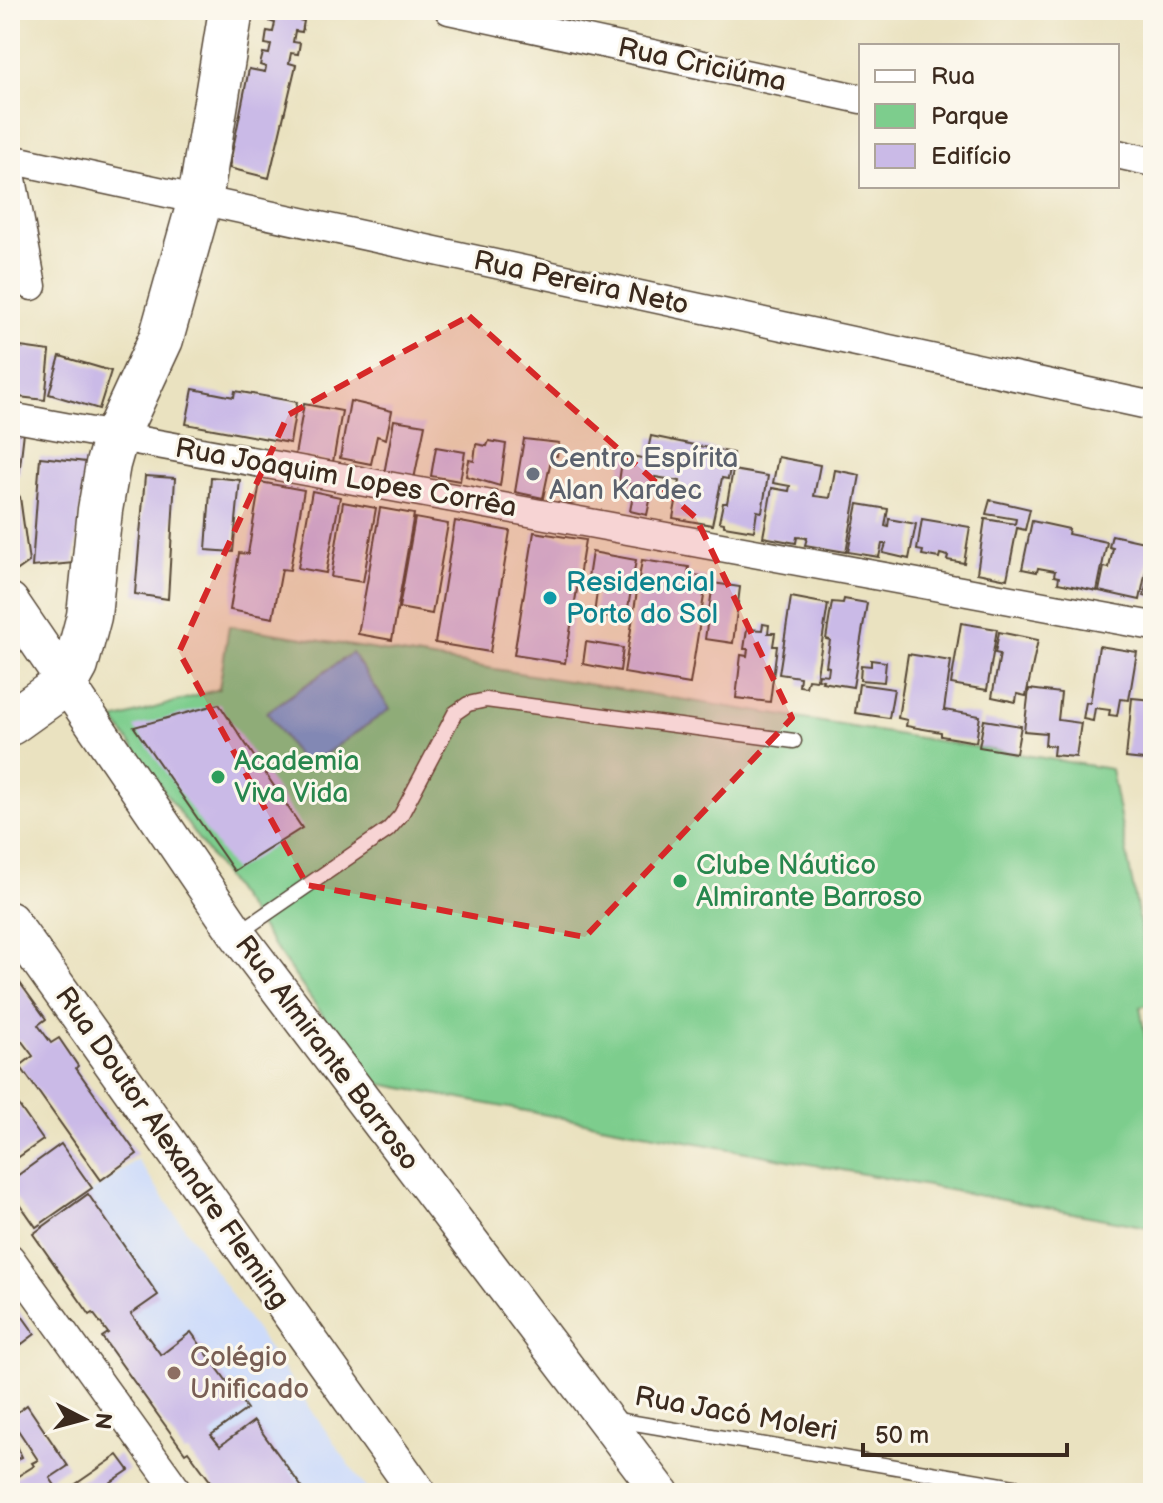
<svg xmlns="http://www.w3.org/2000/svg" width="1163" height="1503" font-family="'Balsamiq Sans',sans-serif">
<rect width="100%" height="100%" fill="#fbf7ec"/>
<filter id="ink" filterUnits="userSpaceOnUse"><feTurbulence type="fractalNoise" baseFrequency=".0125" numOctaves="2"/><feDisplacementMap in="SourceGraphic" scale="16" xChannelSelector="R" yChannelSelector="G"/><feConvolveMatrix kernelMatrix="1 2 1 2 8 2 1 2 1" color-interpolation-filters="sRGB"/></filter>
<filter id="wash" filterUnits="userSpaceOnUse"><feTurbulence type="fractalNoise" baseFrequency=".006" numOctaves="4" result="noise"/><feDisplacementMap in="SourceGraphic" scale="32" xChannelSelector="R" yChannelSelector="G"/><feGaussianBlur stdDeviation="1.8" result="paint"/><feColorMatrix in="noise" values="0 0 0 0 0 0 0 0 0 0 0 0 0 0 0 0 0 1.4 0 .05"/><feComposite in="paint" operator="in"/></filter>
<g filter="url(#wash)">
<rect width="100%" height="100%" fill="#eae2c0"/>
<path fill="#cddbfa" d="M137 1159 369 1493H219L189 1451 185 1453 102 1337 107 1333 93 1313 90 1315 33 1234Z"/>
<path fill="#7dcd8d" stroke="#5c7c56" stroke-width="2" d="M229 626 1111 769 1153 994V1004L1140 1007 1153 1080V1228L370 1082 114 720 219 689Z"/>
<path fill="#6da0d8" stroke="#54657b" stroke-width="2" d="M352 653 390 709 305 768 267 712Z"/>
<g id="blocks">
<g fill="#cabae7">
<path d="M271 10H299L297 20 304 21 302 32 295 31 293 42 300 43 298 54 291 53 289 63 296 65 269 178 229 168 249 69 265 72 266 67 260 65 263 53 269 54 271 45 265 44 267 31 273 32 275 23 269 21Z"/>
<path d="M13 346 50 351 45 400 10 396V356Z"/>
<path d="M60 356 111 371 99 409 49 394Z"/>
<path d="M193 389 234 397 235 391 297 402 290 443 186 424Z"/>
<path d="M350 401 392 411 386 439 377 436 371 464 340 458Z"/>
<path d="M304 404 342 411 333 462 295 455Z"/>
<path d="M394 420 425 425 414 479 384 474Z"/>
<path d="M10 430 24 432 19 475 10 474Z"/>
<path d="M651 436 733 453 728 479 722 478 712 525 673 518 680 481 655 477 647 515 630 511 635 485 619 482 623 454 646 459Z"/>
<path d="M524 439 559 443 557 456 552 455 543 498 515 492Z"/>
<path d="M489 441 506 444 500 486 466 476 469 460 474 461 476 444 487 446Z"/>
<path d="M436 447 465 452 460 481 431 476Z"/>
<path d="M40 457 86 462 74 563 32 567Z"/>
<path d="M778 457 820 465 814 496 830 498 835 470 860 475 846 552 805 545 807 538 797 537 796 543 763 537 772 488 789 491 790 486 773 483Z"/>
<path d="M733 470 768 476 762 512 757 511 754 531 724 526V523L719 522 723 503H727Z"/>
<path d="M145 476 175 478 168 599 135 594Z"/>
<path d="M211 477 240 480 233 552 206 550Z"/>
<path d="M260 482 304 490 290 570 282 569 273 618 230 610 239 553 248 554Z"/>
<path d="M10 484 20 497 29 562 15 572 10 564Z"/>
<path d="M312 491 340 497 326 573 298 568Z"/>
<path d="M990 500 1030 509 1025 530 1017 528 1007 579 977 573 985 519 1015 524 1016 519 986 514Z"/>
<path d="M343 502 376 508 363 582 331 577Z"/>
<path d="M858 504 888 509 885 526 888 527 889 519 916 524 909 559 883 553 886 544H882L879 557 848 552Z"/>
<path d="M380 508 414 514 392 640 358 634Z"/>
<path d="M415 518 448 524 432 614 399 608Z"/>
<path d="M922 519 970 527 964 563 947 560 948 556 940 554 939 558 922 555 923 551 917 550Z"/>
<path d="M455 521 510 531 490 652 435 643Z"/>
<path d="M1032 521 1069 529 1068 534 1107 542 1097 591 1058 583 1059 577 1054 576 1055 571 1038 568 1037 572 1022 569Z"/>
<path d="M534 532 585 540 565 663 514 655Z"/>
<path d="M1112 535 1153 544V557L1149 556 1140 600 1099 591 1104 567 1109 568 1113 548 1109 547Z"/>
<path d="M592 552 636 560 626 620 594 615 597 592 586 591Z"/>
<path d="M1152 558H1153V598L1144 596Z"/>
<path d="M642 560 689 567 688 574 707 577 690 684 624 673Z"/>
<path d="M713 583 740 587 733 643 705 639Z"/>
<path d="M791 597 828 604 816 680 808 679 806 687 799 686 800 677 779 674Z"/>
<path d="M844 599 867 603 853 687 822 682 823 680 818 679 819 674 828 675 829 667 826 666 830 640 826 639 832 602 843 603Z"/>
<path d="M961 623 997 629 987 690 951 684Z"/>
<path d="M763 624 769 625 768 633H775L773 646H777L770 702 736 698 741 655 747 656 748 649H744L747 629 762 630Z"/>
<path d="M999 632 1038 640 1026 696 1017 694 1016 702 992 697 1000 654 995 653Z"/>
<path d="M586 642 623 648 620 671 583 664Z"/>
<path d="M1099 646 1137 652 1129 700 1120 699 1117 716 1109 715 1110 710 1095 708 1093 721 1083 719 1086 702 1090 703Z"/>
<path d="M908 654 951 661 944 710 980 716 976 742 941 736V732L906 726 907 720 898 718Z"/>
<path d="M871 660 886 662 884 682 860 680 861 665 871 666Z"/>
<path d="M859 684 894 689 889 718 855 713Z"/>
<path d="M1029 689 1061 693 1058 720 1081 723 1076 757 1053 755 1054 746 1045 745 1046 733 1024 731Z"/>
<path d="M1132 698 1153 700V761L1126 758Z"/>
<path d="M219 704 302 828 234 871 134 727Z"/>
<path d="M984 720 1021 726 1016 753 979 747Z"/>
<path d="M20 983 46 1019 38 1025 51 1043 59 1038 78 1066 76 1068 137 1154 101 1180 20 1066 33 1056 20 1039 10 1047V990Z"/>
<path d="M10 1093 43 1140 10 1163Z"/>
<path d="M61 1144 92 1188 36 1227 10 1190V1181Z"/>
<path d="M88 1194 158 1295 131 1314 161 1355 191 1332 247 1409 211 1435 220 1446 254 1421 306 1493H219L188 1451 185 1453 102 1337 108 1333 93 1313 90 1315 33 1234Z"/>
<path d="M10 1299 35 1334 10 1353Z"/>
<path d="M27 1405 68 1466 50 1478 60 1493H10V1481L34 1466 32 1463 38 1460 10 1418Z"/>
<path d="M10 1430 22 1457 10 1463Z"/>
<path d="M118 1455 129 1470 95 1493H73L70 1488Z"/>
</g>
</g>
</g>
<g filter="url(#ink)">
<use href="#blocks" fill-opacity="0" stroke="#554636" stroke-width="2"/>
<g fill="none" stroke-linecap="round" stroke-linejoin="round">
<defs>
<g id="service">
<path d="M237 934 388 830 401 815 455 713 468 704 486 700 794 741"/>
<path d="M611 1419 1050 1493"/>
</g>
<g id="minor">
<path d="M449 10 861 99"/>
<path d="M1117 154 1153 162"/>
<path d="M10 159 1153 406"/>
<path d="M10 168 32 286"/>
<path d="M10 417 1153 626"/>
<path d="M10 1258 179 1493"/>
</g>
<g id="tertiary">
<path d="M10 601 237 934 661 1493"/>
<path d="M10 920 418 1493"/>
</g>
<path id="primary" d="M10 723 66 683 76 665 89 616 100 510 108 464 116 436 161 339 200 200 231 10"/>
</defs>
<use href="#service" stroke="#554636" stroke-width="17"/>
<use href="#minor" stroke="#554636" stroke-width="31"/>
<use href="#tertiary" stroke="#554636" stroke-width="39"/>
<use href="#primary" stroke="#554636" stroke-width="47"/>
<use href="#service" stroke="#fff" stroke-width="14"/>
<use href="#minor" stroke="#fff" stroke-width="28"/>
<use href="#tertiary" stroke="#fff" stroke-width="36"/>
<use href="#primary" stroke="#fff" stroke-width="44"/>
</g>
</g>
<path fill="#d62828" fill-opacity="0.2" stroke="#d62828" stroke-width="6" stroke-dasharray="16 10" stroke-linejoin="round" d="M469 316 696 518 792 718 585 937 307 885 179 652 288 415Z"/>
<circle fill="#6b7280" stroke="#fbf7ec" stroke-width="3" cx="533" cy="474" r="8"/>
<circle fill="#0f9aa8" stroke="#fbf7ec" stroke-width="3" cx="550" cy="598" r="8"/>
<g fill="#2e9e5b" stroke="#fbf7ec" stroke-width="3">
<circle cx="218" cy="777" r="8"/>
<circle cx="680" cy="881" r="8"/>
</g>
<circle fill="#8d6e63" stroke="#fbf7ec" stroke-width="3" cx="174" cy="1373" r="8"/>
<g text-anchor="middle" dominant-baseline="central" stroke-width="6" stroke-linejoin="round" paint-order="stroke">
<g font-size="28" fill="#3b2a1e" stroke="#fbf7ec">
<text transform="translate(702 65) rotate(12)">Rua Criciúma</text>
<text transform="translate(581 283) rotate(12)">Rua Pereira Neto</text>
<text transform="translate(346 478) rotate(10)">Rua Joaquim Lopes Corrêa</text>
<text transform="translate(327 1053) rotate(53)">Rua Almirante Barroso</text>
<text transform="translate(172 1148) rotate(55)">Rua Doutor Alexandre Fleming</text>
<text transform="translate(736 1414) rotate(10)">Rua Jacó Moleri</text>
</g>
<g font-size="28" fill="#5b616d" stroke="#fbf7ec" text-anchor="start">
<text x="549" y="458">Centro Espírita<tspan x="549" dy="32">Alan Kardec</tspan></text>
</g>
<g font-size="28" fill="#0d838f" stroke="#fbf7ec" text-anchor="start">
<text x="566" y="582">Residencial<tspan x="566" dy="32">Porto do Sol</tspan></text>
</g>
<g font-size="28" fill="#27864d" stroke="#fbf7ec" text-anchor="start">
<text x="234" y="761">Academia<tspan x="234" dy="32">Viva Vida</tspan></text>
<text x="696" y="865">Clube Náutico<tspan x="696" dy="32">Almirante Barroso</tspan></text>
</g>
<g font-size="28" fill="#785e54" stroke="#fbf7ec" text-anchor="start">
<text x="190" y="1357">Colégio<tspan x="190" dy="32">Unificado</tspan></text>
</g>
</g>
<rect width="1163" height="1503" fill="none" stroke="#fbf7ec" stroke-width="40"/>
<rect x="859" y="44" width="260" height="144" fill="#fbf7ec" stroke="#aea59a" stroke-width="2"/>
<rect x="875" y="70" width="40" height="12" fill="#ffffff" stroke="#aea59a" stroke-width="2"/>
<text x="931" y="84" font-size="24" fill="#3b2a1e">Rua</text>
<rect x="875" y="104" width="40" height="24" fill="#7dcd8d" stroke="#aea59a" stroke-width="2"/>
<text x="931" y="124" font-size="24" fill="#3b2a1e">Parque</text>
<rect x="875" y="144" width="40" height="24" fill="#cabae7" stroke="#aea59a" stroke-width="2"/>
<text x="931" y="164" font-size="24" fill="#3b2a1e">Edifício</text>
<g transform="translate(84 1419) rotate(96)" stroke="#fbf7ec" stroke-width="6" paint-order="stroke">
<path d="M0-6L14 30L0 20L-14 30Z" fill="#3b2a1e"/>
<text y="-12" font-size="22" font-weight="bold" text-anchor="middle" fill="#3b2a1e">N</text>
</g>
<path d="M863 1443v12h204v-12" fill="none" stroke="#3b2a1e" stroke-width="4"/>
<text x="875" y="1443" font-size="24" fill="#3b2a1e" stroke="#fbf7ec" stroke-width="6" paint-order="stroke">50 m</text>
</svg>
